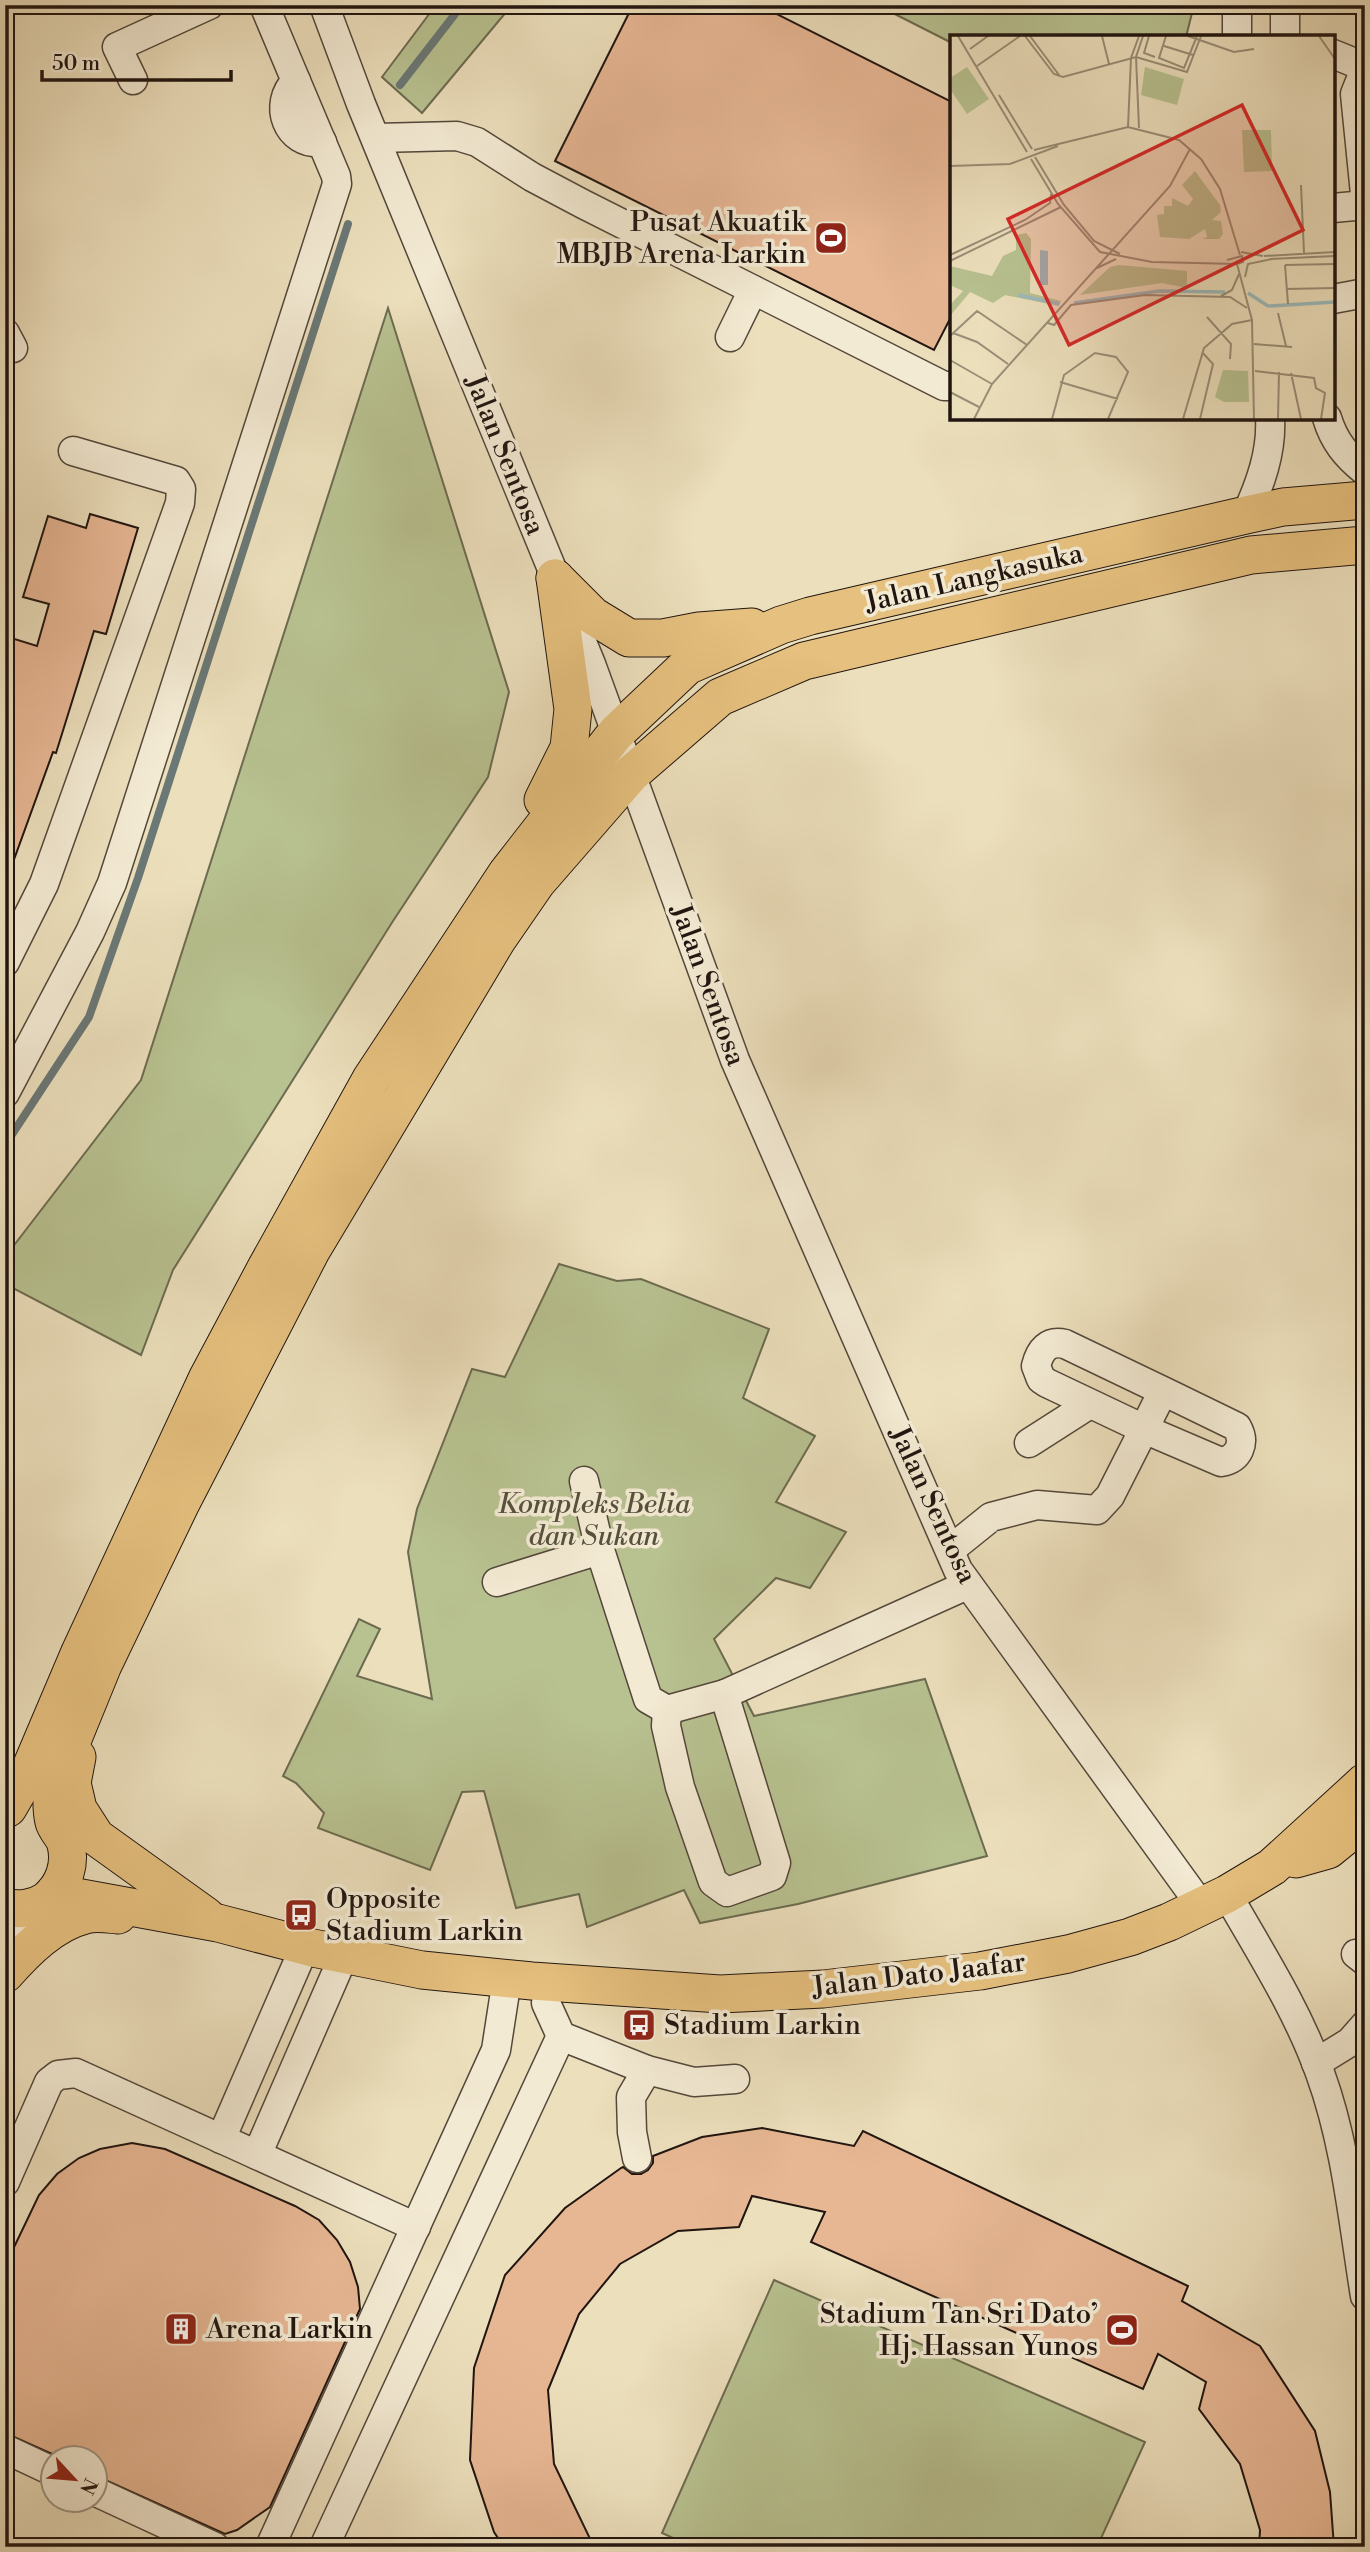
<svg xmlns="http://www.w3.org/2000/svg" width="1370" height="2552" font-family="'Libre Bodoni',serif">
<rect width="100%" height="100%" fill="#ecdfbc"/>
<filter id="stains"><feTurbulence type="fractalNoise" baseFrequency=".00286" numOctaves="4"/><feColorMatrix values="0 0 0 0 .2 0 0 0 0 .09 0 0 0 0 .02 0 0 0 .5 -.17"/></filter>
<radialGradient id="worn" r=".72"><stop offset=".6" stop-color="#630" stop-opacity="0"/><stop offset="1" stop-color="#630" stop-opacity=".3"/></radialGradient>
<g fill="#b8c190" stroke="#6c6b50" stroke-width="2">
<path d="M436 5H512L422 113 382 77Z"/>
<path d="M877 5H1194L1186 37H952V43Z"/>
<path d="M388 308 509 692 488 777 393 921 173 1270 141 1355 5 1284V1257L141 1080Z"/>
<path d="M559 1264 617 1281 641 1279 769 1329 743 1398 815 1436 776 1502 846 1532 810 1588 776 1578 714 1639 754 1716 925 1679 987 1856 798 1904 700 1923 684 1890 587 1927 579 1894 516 1908 484 1791 462 1792 430 1870 318 1828 324 1813 296 1783 283 1776 359 1619 380 1629 357 1676 432 1699 408 1552 417 1509 472 1369 505 1377Z"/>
<path d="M774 2280 1145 2442 1097 2547H693L662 2533Z"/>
</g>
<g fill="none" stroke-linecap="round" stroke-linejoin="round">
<g stroke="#6a7876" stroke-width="8">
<path d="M400 85 462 5"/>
<path d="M5 1145 89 1017 138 878 348 224"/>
</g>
</g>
<g fill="#e7b794" stroke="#201510" stroke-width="2">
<path d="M633 5H759L952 102V315L934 350 555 161Z"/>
<path d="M90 514 138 528 106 634 94 631 56 753 53 752 8 876H5V636L37 646 49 604 23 597 48 516 86 528Z"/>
<path d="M762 2128 854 2146 863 2131 1188 2286 1182 2301 1260 2346 1315 2431 1330 2492 1334 2547H1259L1260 2530 1240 2464 1199 2409 1206 2382 1158 2354 1143 2389 811 2242 825 2212 752 2196 739 2227 678 2231 620 2264 579 2314 548 2390 554 2464 594 2547H504L494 2532 470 2460 474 2368 505 2275 565 2208 621 2168 623 2167 632 2174H641L648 2170 653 2163V2156L702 2137Z"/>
<path d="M132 2143 165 2149 295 2206 319 2220 337 2240 350 2262 358 2287 360 2309 270 2507 237 2530 225 2534 94 2475V2458H61L5 2433V2266L39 2195 57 2174 79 2158 100 2149Z"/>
</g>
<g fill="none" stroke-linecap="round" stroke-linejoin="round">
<defs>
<g id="minor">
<path d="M324 5 361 104 591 664 735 1060 958 1570 1202 1907"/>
<path d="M1237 5V37"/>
<path d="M1285 5V37"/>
<path d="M1333 54 1365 67"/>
<path d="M1365 69 1355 94 1365 194"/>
<path d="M133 80 117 47 209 5"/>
<path d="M296 81C272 104 287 146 322 142"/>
<path d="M377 138 457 136 477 142 532 177 583 204 944 386H952"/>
<path d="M1333 208 1365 205"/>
<path d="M1333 299 1365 293"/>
<path d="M5 333 13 348"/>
<path d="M730 337 753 290"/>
<path d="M1327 418C1334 441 1346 456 1365 471"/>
<path d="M1246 515C1260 485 1272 452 1270 418"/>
<path d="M5 962 44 884 180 503 181 489 176 481 73 451"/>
<path d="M5 1093 90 932 112 883 337 184 336 176 264 5"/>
<path d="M1029 1443 1090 1404"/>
<path d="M584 1481 600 1550"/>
<path d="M950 1550 991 1517 1037 1505 1097 1510 1110 1496 1144 1429 1221 1462C1239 1459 1246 1443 1237 1427L1163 1391 1144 1429 1047 1383 1041 1379 1036 1366C1040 1350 1048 1340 1065 1344L1163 1391"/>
<path d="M497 1582 600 1550 648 1699 667 1710 725 1694"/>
<path d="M667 1710 666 1726 680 1787 713 1882 727 1892 772 1876 776 1863 728 1707 725 1694 967 1585"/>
<path d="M1227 1894C1260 1952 1297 2009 1320 2073 1346 2144 1353 2222 1365 2296"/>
<path d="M5 1946 28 1908"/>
<path d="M1356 1954 1365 1961"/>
<path d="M549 1982 546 2003 561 2036 647 2070 694 2082 735 2079"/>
<path d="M1316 2063 1350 2042 1365 2025"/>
<path d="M221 2139 305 1946"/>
<path d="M257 2155 344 1955"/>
<path d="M637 2158 632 2132 631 2097 647 2070"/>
<path d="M5 2182 49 2082 58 2075 76 2073 416 2227"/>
<path d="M5 2449 52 2471"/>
<path d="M94 2491 215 2547"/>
<path d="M270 2547 496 2050 507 1979"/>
<path d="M324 2547 561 2036"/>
</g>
<g id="major">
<path d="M555 578 593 616 629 638H663L699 631 752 627"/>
<path d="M543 800 569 748 573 709 555 578"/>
<path d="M77 1757 72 1783 78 1809 96 1837 206 1916"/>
<path d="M8 1808 29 1772 80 1652 207 1379 266 1268 371 1079 507 873 616 733 687 666 781 625 810 616 1246 515 1283 507 1365 500"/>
<path d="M1296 1859 1328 1850 1365 1820"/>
<path d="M54 1893 218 1923 313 1948 422 1970 532 1981 720 1994 823 1989 980 1971 1068 1954 1130 1937 1169 1922 1227 1894 1272 1867 1365 1782"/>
<path d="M5 1907C19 1911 36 1908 47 1900 64 1886 72 1863 65 1841 62 1834 56 1829 54 1822 51 1811 52 1801 52 1790L103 1665 181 1503 311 1251 497 940 537 882 631 774 720 697 804 661 1251 555 1365 545"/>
<path d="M5 1974C26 1950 53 1923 85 1915 95 1912 107 1914 118 1915"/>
</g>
</defs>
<use href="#minor" stroke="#53483b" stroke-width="31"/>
<use href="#major" stroke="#201510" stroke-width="39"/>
<use href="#minor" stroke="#f3ead3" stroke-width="28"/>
<use href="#major" stroke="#e6c07e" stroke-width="37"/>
</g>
<defs>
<symbol id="stadium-square" viewBox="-11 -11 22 22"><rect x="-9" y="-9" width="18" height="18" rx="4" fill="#8f2418" stroke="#f3ead3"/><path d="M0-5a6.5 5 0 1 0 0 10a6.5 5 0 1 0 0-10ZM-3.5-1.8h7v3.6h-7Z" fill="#fff"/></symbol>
<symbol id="bus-square" viewBox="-11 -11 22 22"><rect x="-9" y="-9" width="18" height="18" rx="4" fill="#8f2418" stroke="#f3ead3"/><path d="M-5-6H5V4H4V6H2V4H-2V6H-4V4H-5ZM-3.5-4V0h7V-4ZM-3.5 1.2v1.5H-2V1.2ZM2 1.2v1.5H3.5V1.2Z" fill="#fff"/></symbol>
<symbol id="building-square" viewBox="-11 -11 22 22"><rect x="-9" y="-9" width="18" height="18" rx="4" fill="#8f2418" stroke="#f3ead3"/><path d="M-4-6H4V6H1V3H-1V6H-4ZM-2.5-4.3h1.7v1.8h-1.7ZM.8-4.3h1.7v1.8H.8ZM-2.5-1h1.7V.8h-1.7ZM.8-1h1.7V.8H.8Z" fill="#fff"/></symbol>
</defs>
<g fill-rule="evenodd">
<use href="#stadium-square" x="812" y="219" width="38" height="38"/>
<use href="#bus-square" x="282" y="1896" width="38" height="38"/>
<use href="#bus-square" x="620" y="2006" width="38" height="38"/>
<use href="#building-square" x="162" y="2310" width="38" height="38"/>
<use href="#stadium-square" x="1103" y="2311" width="38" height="38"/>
</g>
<g text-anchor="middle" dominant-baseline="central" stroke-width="7" stroke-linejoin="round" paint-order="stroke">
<g font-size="28" fill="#201510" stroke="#f3ead3" text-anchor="start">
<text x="806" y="222" text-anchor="end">Pusat Akuatik<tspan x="806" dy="32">MBJB Arena Larkin</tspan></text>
<text x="326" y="1899">Opposite<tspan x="326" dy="32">Stadium Larkin</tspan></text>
<text x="664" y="2025">Stadium Larkin</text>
<text x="1098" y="2314" text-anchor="end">Stadium Tan Sri Dato’<tspan x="1098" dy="32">Hj. Hassan Yunos</tspan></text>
<text x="206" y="2329">Arena Larkin</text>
</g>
<g font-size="28" fill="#201510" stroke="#f3ead3">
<text transform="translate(505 455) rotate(68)">Jalan Sentosa</text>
<text transform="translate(974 578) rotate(-13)">Jalan Langkasuka</text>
<text transform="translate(708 985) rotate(70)">Jalan Sentosa</text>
<text transform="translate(933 1505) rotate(65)">Jalan Sentosa</text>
<text transform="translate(919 1975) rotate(-7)">Jalan Dato Jaafar</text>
</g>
<g font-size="28" font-style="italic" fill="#55513d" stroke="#f3ead3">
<text x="594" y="1504">Kompleks Belia<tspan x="594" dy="32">dan Sukan</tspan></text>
</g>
</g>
<g transform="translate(950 35)">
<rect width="385" height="385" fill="#ecdfbc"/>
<path d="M17 32 39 64 17 79 0 54V43ZM195 32 234 44 227 70 191 60ZM292 95H321L322 136 294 137ZM245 136 270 170 271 177 262 185 271 186 273 199 269 204H252L257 202 255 194 239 204 210 202 207 180 214 179V171H222V163L238 171 243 164 232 150ZM76 198 81 204 80 258 111 266 109 271 55 260 43 268 20 257 0 281V270L13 256 0 250V231L42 241 53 221 66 215V200ZM169 230 237 236V253L212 248 130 260 160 232ZM273 335 298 336 299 367H274L265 362Z" fill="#b8c190"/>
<path d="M90 215 98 216V250H90Z" fill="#9cbaba"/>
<path fill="none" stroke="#9cbaba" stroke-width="3.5" d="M298 258 318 271 385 267M68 260 109 269M124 268 209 256 275 257"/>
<path fill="none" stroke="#9a8e77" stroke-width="2" d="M8 1 77 117M75 1 104 39 113 42 186 22 237 37 251 1M80 1 109 40M152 1 159 29M199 1 194 18 205 22M216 1 209 23 234 33 247 1M238 1 284 17 304 14M369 1 385 24M214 11 243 20M20 14 38 1M27 31 70 1M49 60 82 114M178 92 181 23 189 1M189 93 186 22 193 1M84 115 178 92 229 105 251 124 270 154 290 220M85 122 114 170 144 206 170 219M81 124 108 169 150 217 202 227 287 229 302 285 304 384M0 131 60 129 108 111M351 150 354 218M291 217 313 221M0 220 75 185 100 168 101 159M314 221 385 217M320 224 385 221M277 225 292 221 293 227 287 229M0 226 111 172M335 230 385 229M335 230 338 269M147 233 166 224M295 242 298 229 322 224M336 254 385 253M271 261 282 255 289 239M328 278 336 311M257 282 281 309 280 324M98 288 104 290 121 270 195 260 280 262 297 273M3 298 27 307 58 329M0 301 27 276 77 310M304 309 342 312M0 325 42 349M305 336 364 343 366 353 375 358 371 384M341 338 351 384M110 347 168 364M0 357 29 372M24 384 42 349 220 151 240 114M102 384 114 340 145 318 166 322 178 337 158 384M233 384 254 313 282 289 302 285M250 384 263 329 252 317M328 384 329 337"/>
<path fill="#d62828" fill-opacity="0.15" stroke="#d62828" stroke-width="3.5" d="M292 70 353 195 119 310 58 184Z"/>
<rect width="385" height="385" fill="none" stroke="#201510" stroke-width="3.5"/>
</g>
<rect width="1370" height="2552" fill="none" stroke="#ecdfbc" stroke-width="28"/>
<rect x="7" y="7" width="1356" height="2538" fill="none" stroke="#201510" stroke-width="3.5"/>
<rect x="14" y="14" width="1342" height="2524" fill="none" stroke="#201510" stroke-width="2"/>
<g transform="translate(74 2479) rotate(116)"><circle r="33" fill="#f3ead3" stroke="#9f9585" stroke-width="2"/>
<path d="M0-5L12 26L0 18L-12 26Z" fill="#8f2418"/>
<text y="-10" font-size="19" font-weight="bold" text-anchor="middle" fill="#201510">N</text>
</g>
<path d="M42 70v10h189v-10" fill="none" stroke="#201510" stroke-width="3.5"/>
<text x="52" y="70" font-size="21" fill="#201510" stroke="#f3ead3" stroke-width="5" paint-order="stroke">50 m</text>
<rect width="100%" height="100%" filter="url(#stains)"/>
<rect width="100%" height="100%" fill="url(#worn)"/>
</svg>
